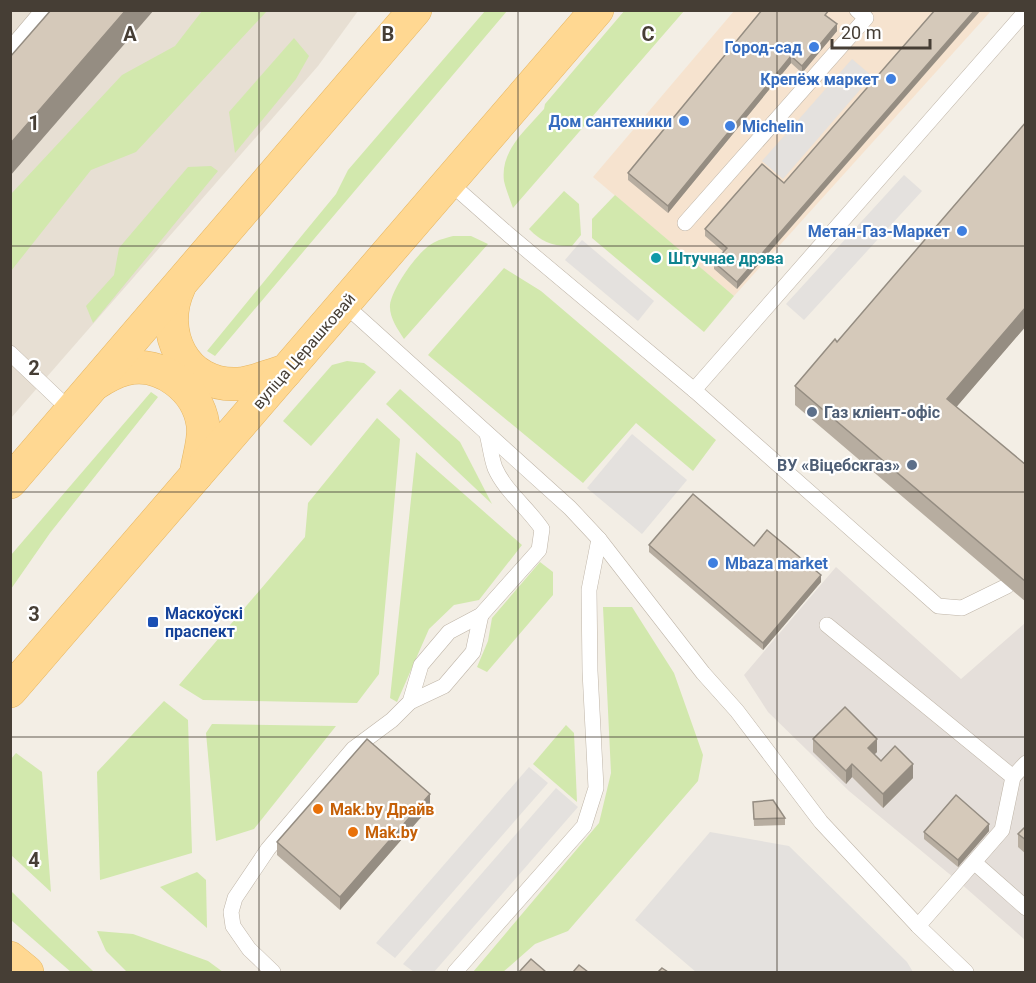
<svg xmlns="http://www.w3.org/2000/svg" width="1036" height="983" font-family="Roboto,sans-serif">
<rect width="100%" height="100%" fill="#f3eee5"/>
<path fill="#e7dfd3" d="M11 11H358L318 66 11 418Z"/>
<path fill="#f6e3cf" d="M734 11H991L734 296 593 177Z"/>
<path fill="#e5dfda" d="M836 567 961 679 1025 623V940L959 882 849 791 768 712 744 675Z"/>
<g fill="#d2e8ad">
<path d="M625 10 684 11 513 208C510 199 506 190 504 181 500 150 526 130 544 109L545 104Z"/>
<path d="M202 11H267L136 152 91 170 11 271V194L122 75 175 46Z"/>
<path d="M485 11H507L215 356 207 351 336 194 348 170Z"/>
<path d="M294 38 309 56 296 79 235 153 229 112Z"/>
<path d="M211 166 218 171 93 323 86 306 114 275 119 248 188 167Z"/>
<path d="M564 191 579 204 581 235 572 246C553 247 542 242 529 229Z"/>
<path d="M615 195 734 296 704 332 592 238V219Z"/>
<path d="M453 236H471L488 244 404 339C398 330 389 317 390 305 392 288 419 249 435 242 440 239 447 238 453 236Z"/>
<path d="M504 268 541 291 716 440 693 471 636 423 583 483 428 355Z"/>
<path d="M347 361 364 363 376 372 311 446 283 421 332 365Z"/>
<path d="M400 389 460 442 492 504 386 404Z"/>
<path d="M151 392 158 397 50 533 11 589V555Z"/>
<path d="M377 418 400 439 379 674 357 703 203 700 179 685 305 537 308 503Z"/>
<path d="M416 452 522 545 479 600 454 605 429 629 397 702 390 698Z"/>
<path d="M540 562 553 572V595L487 672 477 667 488 641 492 618Z"/>
<path d="M603 607H632L674 673 703 755 698 781 568 931 535 944 503 972H473L599 823 611 773Z"/>
<path d="M164 701 188 720 192 853 100 880 97 772Z"/>
<path d="M212 724 336 726 254 829 216 841 206 733Z"/>
<path d="M566 725 574 733 577 802 533 764Z"/>
<path d="M16 753 42 772 51 892 11 855V759Z"/>
<path d="M197 872 206 880 207 928 160 887Z"/>
<path d="M10 890 94 972H71L11 920Z"/>
<path d="M97 931 133 934 208 961 223 972H127L106 951Z"/>
</g>
<g fill="#e4e1de">
<path d="M852 59 872 76 783 179 762 161Z"/>
<path d="M904 175 922 191 804 320 786 304Z"/>
<path d="M582 240 654 301 638 321 565 260Z"/>
<path d="M632 434 687 480 642 534 587 488Z"/>
<path d="M529 767 548 783 395 958 376 943Z"/>
<path d="M556 788 578 807 434 972H414L403 964Z"/>
<path d="M710 832 789 846 907 962 913 972H696L635 920Z"/>
</g>
<g fill="none" stroke-linecap="round" stroke-linejoin="round">
<defs>
<g id="service">
<path d="M10 49 43 10"/>
<path d="M449 182 509 235 694 390 938 606 962 608 1007 586"/>
<path d="M685 223 866 18 857 10"/>
<path d="M344 304 570 508 599 539 703 673 737 711 821 822 918 926 966 972"/>
<path d="M10 353 71 411"/>
<path d="M694 390 1026 11"/>
<path d="M827 625 1013 777 1002 830 918 926"/>
<path d="M410 702 444 686 473 652 481 615"/>
<path d="M1013 777 1026 763"/>
<path d="M975 863 1026 908"/>
<path d="M273 972 249 949 233 926 231 912 235 898 268 849 353 749 392 720 410 702 421 665 449 632 481 615 539 550 542 529C528 508 505 491 495 468 491 457 490 445 487 434"/>
<path d="M455 972 584 826 596 788 590 671 589 590 599 539"/>
</g>
<g id="primary">
<path d="M179 287C158 332 184 387 238 384 254 383 270 375 286 371"/>
<path d="M96 383C105 377 114 372 125 369 161 360 198 389 203 425 205 441 198 459 196 475"/>
<path d="M10 482 415 10"/>
<path d="M10 691 597 10"/>
<path d="M10 958 27 972"/>
</g>
</defs>
<use href="#service" stroke="#bfb5a8" stroke-width="16"/>
<use href="#primary" stroke="#e6b560" stroke-width="34"/>
<use href="#service" stroke="#fff" stroke-width="15"/>
<use href="#primary" stroke="#ffd892" stroke-width="33"/>
</g>
<g fill="#b7ada0">
<path d="M829 17 837 31 802 73 791 63 668 213 628 180V173Z"/>
<path d="M1026 122V326L956 407 1026 465V602L795 405V386L837 342Z"/>
<path d="M762 164 737 289 714 269V262L724 252 705 236V229Z"/>
<path d="M649 545 754 546 821 582 763 650 649 552Z"/>
<path d="M813 739 877 752 874 754 881 761 913 778 883 808 852 777 846 784 813 752Z"/>
<path d="M753 802 785 818V825L754 826Z"/>
<path d="M430 807 340 910 277 855V842Z"/>
<path d="M1026 826V854L1018 847V834Z"/>
<path d="M989 831 958 867 924 839V832Z"/>
</g>
<g fill="#958d82">
<path d="M126 10H154L10 176V144Z"/>
<path d="M975 10H981L737 289V282Z"/>
<path d="M837 24V31L802 73V66Z"/>
<path d="M791 56V63L668 213V206Z"/>
<path d="M1026 307V326L947 418V399Z"/>
<path d="M821 575V582L763 650V643Z"/>
<path d="M877 739V752L868 761V748Z"/>
<path d="M852 764V777L846 784V771Z"/>
<path d="M913 764V778L883 808V794Z"/>
<path d="M430 794V807L340 910V897Z"/>
<path d="M989 824V831L958 867V860Z"/>
</g>
<g fill="#d5c9ba" stroke="#958d82" stroke-width="1.5">
<path d="M51 10H126L10 144V57Z"/>
<path d="M762 10H829L825 15 837 24 802 66 791 56 668 206 628 173Z"/>
<path d="M935 10H975L737 282 714 262 727 248 705 229 762 164 784 183Z"/>
<path d="M1026 122V307L947 399 1026 465V582L795 386 835 339 837 342Z"/>
<path d="M693 494 754 546 767 530 821 575 763 643 649 545Z"/>
<path d="M845 707 877 739 868 748 881 761 895 746 913 764 883 794 852 764 846 771 813 739Z"/>
<path d="M367 739 430 794 340 897 277 842Z"/>
<path d="M956 795 989 824 958 860 924 832Z"/>
<path d="M773 800 785 818 754 819 753 802Z"/>
<path d="M1026 826V840L1018 834Z"/>
<path d="M531 959 546 972H519Z"/>
<path d="M579 965 588 972H573Z"/>
<path d="M662 968 668 972H658Z"/>
</g>
<path fill="none" stroke="#463e35" stroke-width="1.5" stroke-opacity="0.55" d="M259 10V972M518 10V972M777 10V972M10 246H1026M10 492H1026M10 737H1026"/>
<g fill="#3f7fe0" stroke="#fff" stroke-width="2">
<circle cx="814" cy="47" r="6"/>
<circle cx="891" cy="79" r="6"/>
<circle cx="684" cy="121" r="6"/>
<circle cx="730" cy="126" r="6"/>
<circle cx="962" cy="231" r="6"/>
<circle cx="713" cy="563" r="6"/>
</g>
<circle fill="#0f9aa8" stroke="#fff" stroke-width="2" cx="656" cy="258" r="6"/>
<g fill="#5c6f8a" stroke="#fff" stroke-width="2">
<circle cx="812" cy="412" r="6"/>
<circle cx="912" cy="465" r="6"/>
</g>
<rect fill="#1a4fb4" stroke="#fff" stroke-width="2" x="147" y="616" width="12" height="12" rx="3"/>
<g fill="#e8710a" stroke="#fff" stroke-width="2">
<circle cx="318" cy="809" r="6"/>
<circle cx="353" cy="832" r="6"/>
</g>
<g text-anchor="middle" dominant-baseline="central" stroke-width="4.5" stroke-linejoin="round" paint-order="stroke">
<g font-size="16" font-weight="bold" fill="#366cbe" stroke="#fff" text-anchor="end">
<text x="802" y="47">Город-сад</text>
<text x="879" y="79">Крепёж маркет</text>
<text x="672" y="121">Дом сантехники</text>
<text x="742" y="126" text-anchor="start">Michelin</text>
<text x="950" y="231">Метан-Газ-Маркет</text>
<text x="725" y="563" text-anchor="start">Mbaza market</text>
</g>
<g font-size="16" font-weight="bold" fill="#0d838f" stroke="#fff" text-anchor="start">
<text x="668" y="258">Штучнае дрэва</text>
</g>
<g font-size="16" fill="#463e35" stroke="#fff">
<text transform="translate(304 351) rotate(-49)">вуліца Церашковай</text>
</g>
<g font-size="16" font-weight="bold" fill="#4e5e75" stroke="#fff" text-anchor="start">
<text x="824" y="412">Газ кліент-офіс</text>
<text x="900" y="465" text-anchor="end">ВУ «Віцебскгаз»</text>
</g>
<g font-size="16" font-weight="bold" fill="#164399" stroke="#fff" text-anchor="start">
<text x="165" y="613">Маскоўскі<tspan x="165" dy="18">праспект</tspan></text>
</g>
<g font-size="16" font-weight="bold" fill="#c56008" stroke="#fff" text-anchor="start">
<text x="330" y="809">Маk.by Драйв</text>
<text x="365" y="832">Mak.by</text>
</g>
</g>
<g font-size="20" text-anchor="middle" font-weight="bold" fill="#463e35" stroke="#fff" stroke-width="4.5" stroke-linejoin="round" paint-order="stroke">
<text x="130" y="41">A</text>
<text x="388" y="41">B</text>
<text x="648" y="41">C</text>
<text x="34" y="130">1</text>
<text x="34" y="375">2</text>
<text x="34" y="621">3</text>
<text x="34" y="867">4</text>
</g>
<rect width="1036" height="983" fill="none" stroke="#463e35" stroke-width="24"/>
<path d="M832 39v9h98v-9" fill="none" stroke="#463e35" stroke-width="3"/>
<text x="841" y="39" font-size="18" fill="#463e35" stroke="#ffffff" stroke-width="4.5" paint-order="stroke">20 m</text>
</svg>
